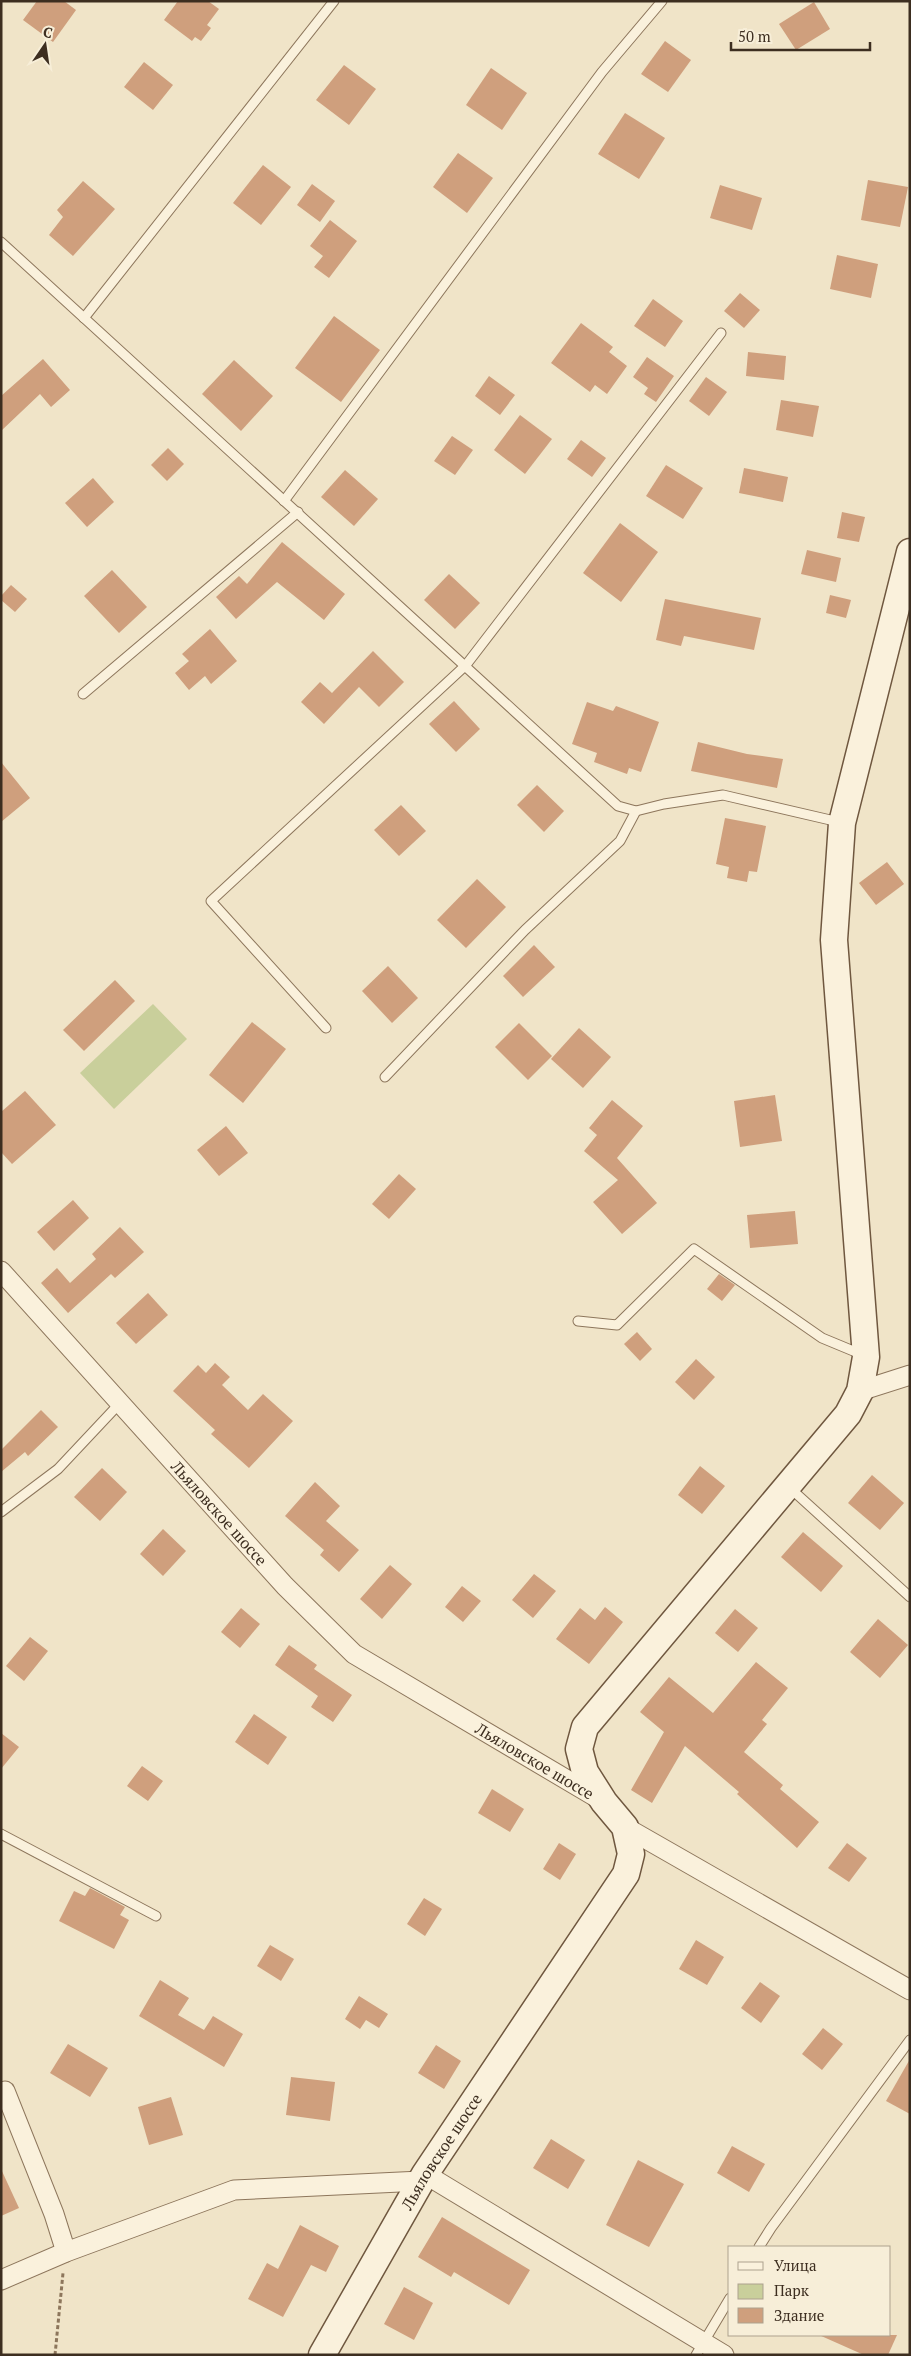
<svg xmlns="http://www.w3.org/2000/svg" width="911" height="2356" font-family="'PT Serif',serif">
<rect width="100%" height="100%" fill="#f0e4c8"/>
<path fill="#c9cf9b" d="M153 1004 187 1039 114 1109 80 1073Z"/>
<g fill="#cf9f7d">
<path d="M37 1H64L76 10 53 42 23 20Z"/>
<path d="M178 1H208L219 9 207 25 211 28 201 41 195 37 192 41 164 20Z"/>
<path d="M814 2 830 29 796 50 779 24Z"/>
<path d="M665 41 691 60 668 92 641 74Z"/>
<path d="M144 62 173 85 153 110 124 87Z"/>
<path d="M344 65 376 89 349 125 316 100Z"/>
<path d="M491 68 527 93 502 130 466 105Z"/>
<path d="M625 113 665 138 639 179 598 154Z"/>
<path d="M458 153 493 178 467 213 433 187Z"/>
<path d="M263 165 291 187 261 225 233 203Z"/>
<path d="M868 180 908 187 900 227 861 220Z"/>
<path d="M83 181 115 209 73 256 49 235 63 217 57 210Z"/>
<path d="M312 184 335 201 320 222 297 205Z"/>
<path d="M720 185 762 198 752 230 710 218Z"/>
<path d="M330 220 357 241 329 278 314 267 323 256 310 246Z"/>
<path d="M837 255 878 264 871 298 830 289Z"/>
<path d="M740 293 760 310 744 328 724 311Z"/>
<path d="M653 299 683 321 665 347 634 326Z"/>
<path d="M334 316 380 350 341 402 295 368Z"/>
<path d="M581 323 613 347 609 352 627 366 607 394 595 385 590 392 551 363Z"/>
<path d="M748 352 786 356 784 380 746 376Z"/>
<path d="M647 357 674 376 656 402 644 394 648 388 633 377Z"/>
<path d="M43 359 70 390 51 407 40 394 1 431V396Z"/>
<path d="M234 360 273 396 241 431 202 394Z"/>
<path d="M489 376 515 395 500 415 475 396Z"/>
<path d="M706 377 727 392 709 416 689 401Z"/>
<path d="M781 400 819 406 813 437 776 430Z"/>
<path d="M520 415 552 439 525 474 494 450Z"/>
<path d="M452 436 473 450 455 475 434 461Z"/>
<path d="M581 440 606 458 592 477 567 459Z"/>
<path d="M168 448 184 464 167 481 151 465Z"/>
<path d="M666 465 703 488 683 519 646 496Z"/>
<path d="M744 468 788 477 783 502 739 493Z"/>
<path d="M345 470 378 499 354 526 321 497Z"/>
<path d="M93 478 114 502 87 527 65 503Z"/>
<path d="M842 512 865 517 859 542 837 538Z"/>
<path d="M620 523 658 552 621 602 583 573Z"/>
<path d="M282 542 345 594 324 620 277 582 236 619 216 597 239 576 247 584Z"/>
<path d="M807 550 841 558 836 582 801 574Z"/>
<path d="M112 570 147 607 119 633 84 596Z"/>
<path d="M449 574 480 603 455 629 424 600Z"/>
<path d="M11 585 27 599 15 612 1 600V596Z"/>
<path d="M830 595 851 600 846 618 826 613Z"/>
<path d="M665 599 761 618 754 650 684 636 681 646 656 640Z"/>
<path d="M210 629 237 661 211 684 205 676 189 690 175 673 189 661 182 654Z"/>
<path d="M373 651 404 682 379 707 359 687 324 724 301 702 320 682 332 693Z"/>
<path d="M454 701 480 729 456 752 429 724Z"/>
<path d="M587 702 613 711 616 706 659 722 641 772 629 768 627 774 594 762 597 753 572 744Z"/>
<path d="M698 742 747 754 783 759 777 788 691 771Z"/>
<path d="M1 762 30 798 1 822Z"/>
<path d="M537 785 564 811 544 832 517 805Z"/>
<path d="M401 805 426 831 399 856 374 830Z"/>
<path d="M725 818 766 826 757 872 749 871 747 882 727 878 729 867 716 864Z"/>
<path d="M887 862 904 884 876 905 859 883Z"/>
<path d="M477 879 506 907 466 948 437 920Z"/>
<path d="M534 945 555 967 523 997 503 976Z"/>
<path d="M388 966 418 998 392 1023 362 991Z"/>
<path d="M115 980 135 1001 84 1051 63 1030Z"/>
<path d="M252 1022 286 1049 243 1103 209 1075Z"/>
<path d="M519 1023 552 1056 528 1080 495 1047Z"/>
<path d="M579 1028 611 1057 583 1088 551 1059Z"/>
<path d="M25 1091 56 1125 12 1164 1 1152V1112Z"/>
<path d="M775 1095 782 1141 740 1147 734 1101Z"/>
<path d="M612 1100 643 1126 617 1158 657 1203 622 1234 593 1202 618 1180 584 1151 597 1135 589 1128Z"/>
<path d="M226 1126 248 1153 219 1176 197 1150Z"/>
<path d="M399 1174 416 1189 389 1219 372 1204Z"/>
<path d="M73 1200 89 1218 54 1251 37 1232Z"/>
<path d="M795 1211 798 1244 750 1248 747 1215Z"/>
<path d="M120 1227 144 1252 115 1278 111 1274 68 1313 41 1283 57 1268 70 1283 96 1259 92 1254Z"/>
<path d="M719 1274 735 1285 722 1301 707 1289Z"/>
<path d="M148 1293 168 1315 136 1344 116 1323Z"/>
<path d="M637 1332 652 1349 640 1361 624 1344Z"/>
<path d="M696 1359 715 1377 694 1400 675 1382Z"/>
<path d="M215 1363 230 1377 222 1385 248 1410 263 1394 293 1421 249 1468 211 1434 215 1430 173 1391 198 1365 206 1373Z"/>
<path d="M41 1410 58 1427 28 1456 25 1452 1 1472V1450Z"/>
<path d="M700 1466 725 1486 702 1514 678 1495Z"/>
<path d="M102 1468 127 1492 100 1521 74 1497Z"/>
<path d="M872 1475 904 1503 880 1530 848 1503Z"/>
<path d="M315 1482 340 1506 326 1521 359 1550 339 1572 320 1555 324 1550 285 1516Z"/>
<path d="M163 1529 186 1551 163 1576 140 1554Z"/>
<path d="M803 1532 843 1566 821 1592 781 1557Z"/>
<path d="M390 1565 412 1584 382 1619 360 1599Z"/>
<path d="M534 1574 556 1591 533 1618 512 1600Z"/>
<path d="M462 1586 481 1601 463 1622 445 1607Z"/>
<path d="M605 1607 623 1622 589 1664 556 1639 580 1608 595 1620Z"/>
<path d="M241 1608 260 1624 240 1648 221 1632Z"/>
<path d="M735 1609 758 1628 738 1652 715 1633Z"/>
<path d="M878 1619 908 1645 880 1678 850 1652Z"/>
<path d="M30 1637 48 1651 24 1681 6 1666Z"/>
<path d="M289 1645 317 1665 314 1669 352 1695 333 1722 311 1707 318 1696 275 1665Z"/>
<path d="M756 1662 788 1688 762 1720 767 1724 744 1752 783 1785 780 1789 819 1822 797 1848 737 1794 739 1792 685 1746 652 1803 631 1790 664 1732 640 1712 669 1677 713 1713Z"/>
<path d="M254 1714 287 1737 268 1765 235 1742Z"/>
<path d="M1 1733 19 1747 1 1769Z"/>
<path d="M142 1766 163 1781 148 1801 127 1786Z"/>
<path d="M492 1789 524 1809 510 1832 478 1813Z"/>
<path d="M559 1843 576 1854 560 1880 543 1869Z"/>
<path d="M847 1843 867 1858 849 1882 828 1868Z"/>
<path d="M90 1888 125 1907 120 1915 129 1920 114 1949 59 1921 74 1891 85 1896Z"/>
<path d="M424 1898 442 1909 425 1936 407 1924Z"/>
<path d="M696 1940 724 1957 707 1985 679 1969Z"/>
<path d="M270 1945 294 1959 281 1981 257 1966Z"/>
<path d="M160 1980 189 1998 178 2015 204 2030 213 2016 243 2034 224 2067 139 2016Z"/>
<path d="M760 1982 780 1996 761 2023 741 2008Z"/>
<path d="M359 1996 388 2014 379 2028 366 2020 360 2029 345 2019Z"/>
<path d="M823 2028 843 2044 822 2070 802 2054Z"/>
<path d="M68 2044 108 2068 90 2097 50 2073Z"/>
<path d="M436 2045 461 2061 444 2089 418 2073Z"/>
<path d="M910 2059V2114L886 2101Z"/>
<path d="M291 2077 335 2082 330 2121 286 2115Z"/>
<path d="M171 2097 183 2135 149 2145 138 2107Z"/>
<path d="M551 2139 585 2160 568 2189 533 2168Z"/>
<path d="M732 2146 765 2164 749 2192 717 2173Z"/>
<path d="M638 2160 684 2184 649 2247 606 2225Z"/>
<path d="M1 2169 19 2208 1 2216Z"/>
<path d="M442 2217 530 2270 509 2305 454 2272 451 2277 418 2257Z"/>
<path d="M300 2225 339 2246 326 2272 311 2265 283 2317 248 2299 267 2263 278 2269Z"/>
<path d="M404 2287 433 2303 414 2340 384 2324Z"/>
<path d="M819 2335H897L888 2355H864Z"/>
</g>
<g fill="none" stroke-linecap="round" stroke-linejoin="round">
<defs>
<g id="lane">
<path d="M1 242 618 806 636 811 664 804 723 795 839 822"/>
<path d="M84 318 334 1"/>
<path d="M284 501 602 72 662 1"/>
<path d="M83 694 298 512"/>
<path d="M326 1028 211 901 466 665 721 333"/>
<path d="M385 1077 525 930 620 841 636 811"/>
<path d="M578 1321 617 1325 694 1249 822 1338 863 1355"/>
<path d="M790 1488 910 1597"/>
<path d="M1 1512 58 1469 120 1403"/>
<path d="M1 1834 156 1916"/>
<path d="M759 2247 771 2228 910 2040"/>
<path d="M696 2355 730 2298"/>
</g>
<g id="street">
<path id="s1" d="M1 1271 285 1586 354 1654 601 1800"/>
<path d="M860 1391 910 1375"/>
<path d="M625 1827 910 1990"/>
<path d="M5 2091 54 2214 66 2252"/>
<path d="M425 2174 724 2355"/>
<path d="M1 2280 66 2252 234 2190 421 2181"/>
</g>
<g id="secondary">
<path id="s2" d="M322 2355 425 2174 626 1874 631 1854 625 1827 604 1802 585 1772 579 1749 585 1727 848 1414 860 1391 866 1357 834 940 842 823 910 552"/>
</g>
</defs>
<use href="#lane" stroke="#8d765c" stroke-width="11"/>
<use href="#street" stroke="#8d765c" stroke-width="21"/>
<use href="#secondary" stroke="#6f573f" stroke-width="29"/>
<path stroke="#8d765c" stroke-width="3" stroke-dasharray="4 2.5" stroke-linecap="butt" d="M55 2355 63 2273"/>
<use href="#lane" stroke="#faf1dc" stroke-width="9"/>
<use href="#street" stroke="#faf1dc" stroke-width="19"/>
<use href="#secondary" stroke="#faf1dc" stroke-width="26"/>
</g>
<g text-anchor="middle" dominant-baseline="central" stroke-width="4" stroke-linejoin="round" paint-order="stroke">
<g font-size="16" fill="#3d2e20" stroke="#f7eed8">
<text stroke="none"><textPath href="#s1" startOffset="326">Льяловское шоссе</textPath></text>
<text stroke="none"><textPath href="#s1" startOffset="731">Льяловское шоссе</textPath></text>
<text stroke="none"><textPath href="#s2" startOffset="236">Льяловское шоссе</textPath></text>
</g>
</g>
<rect width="911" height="2356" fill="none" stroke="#3d2e20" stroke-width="5"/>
<rect x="728" y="2246" width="162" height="90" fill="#f7eed8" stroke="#ada18e"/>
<rect x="738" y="2262" width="25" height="8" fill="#faf1dc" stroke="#ada18e"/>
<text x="774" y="2271" font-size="15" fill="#3d2e20">Улица</text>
<rect x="738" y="2284" width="25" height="15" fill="#c9cf9b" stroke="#ada18e"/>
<text x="774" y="2296" font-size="15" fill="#3d2e20">Парк</text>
<rect x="738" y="2308" width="25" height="15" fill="#cf9f7d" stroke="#ada18e"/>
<text x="774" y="2321" font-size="15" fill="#3d2e20">Здание</text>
<g transform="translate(45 45) rotate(13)" stroke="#f7eed8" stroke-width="4" paint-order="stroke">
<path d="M0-4L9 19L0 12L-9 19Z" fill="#3d2e20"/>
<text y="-8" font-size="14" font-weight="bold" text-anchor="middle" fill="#3d2e20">С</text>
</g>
<path d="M731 42v8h139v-8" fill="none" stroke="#3d2e20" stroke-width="2.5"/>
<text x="738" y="42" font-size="15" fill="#3d2e20" stroke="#f7eed8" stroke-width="4" paint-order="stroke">50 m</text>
</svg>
